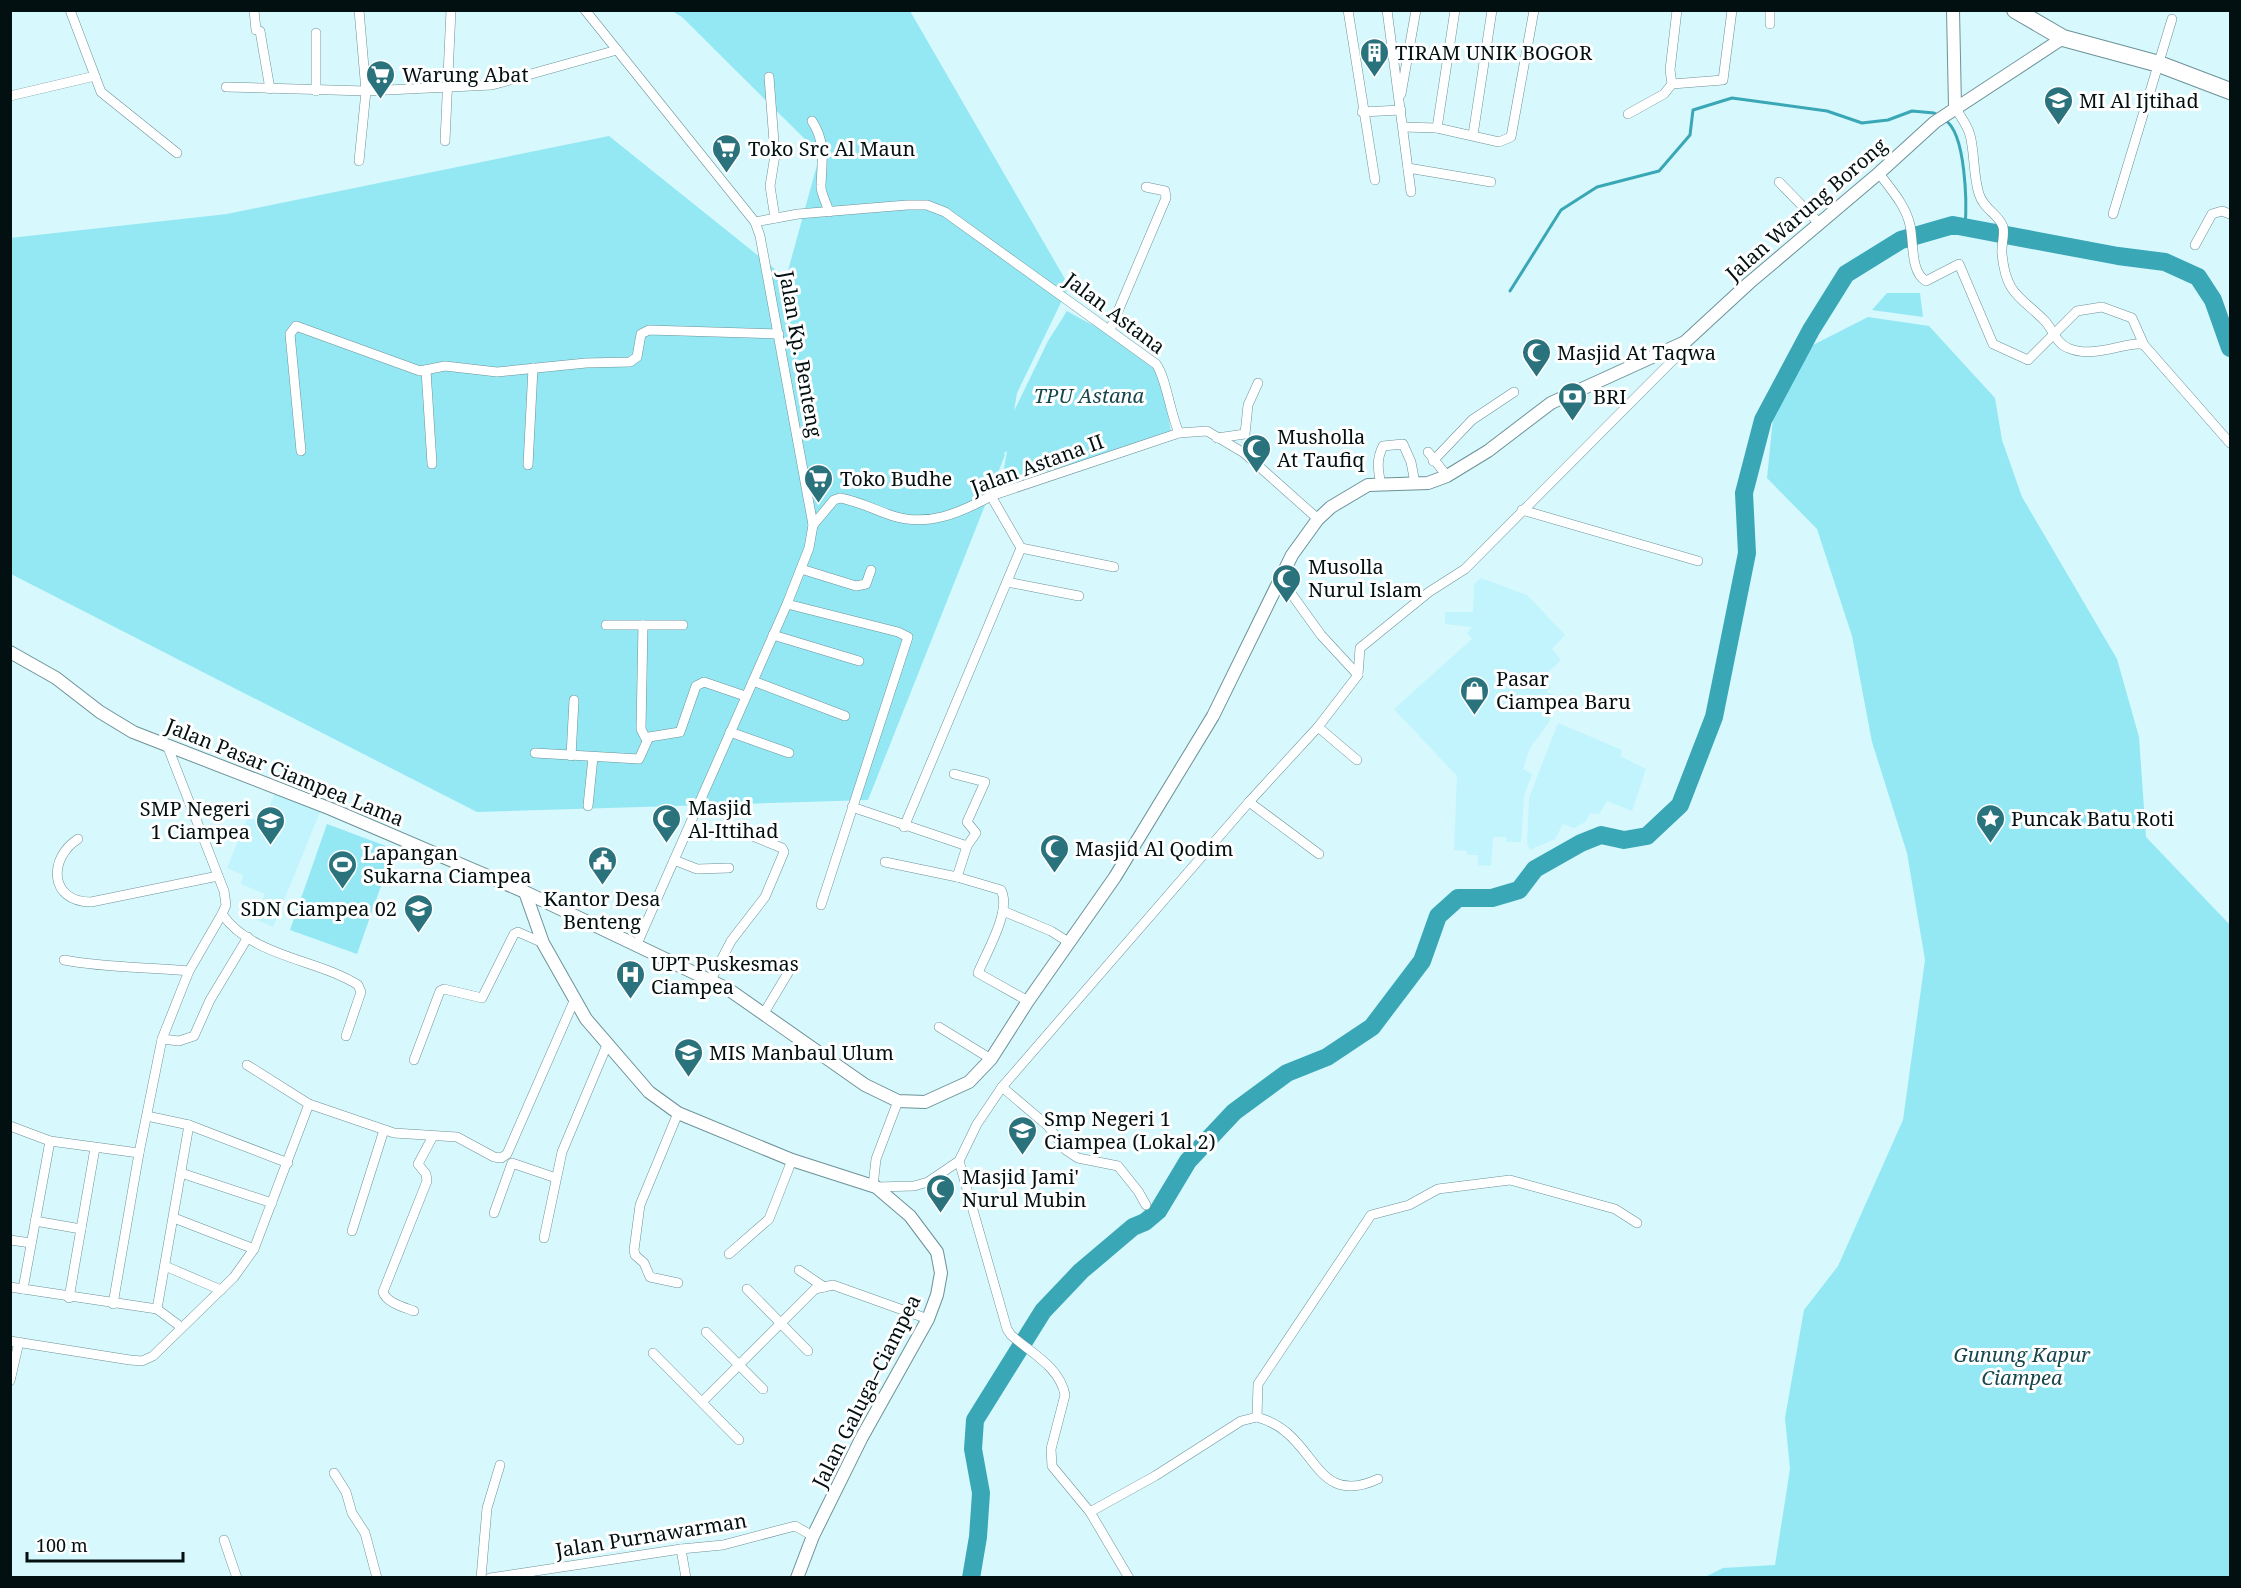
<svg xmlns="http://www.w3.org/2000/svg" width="2241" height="1588" font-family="'Noto Serif',serif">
<rect width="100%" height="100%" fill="#d7f8fd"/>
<g fill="#c1f4fc">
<path d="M1481 578 1527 595 1565 635 1552 649 1561 660 1543 677 1551 688 1546 692 1555 695 1549 722 1530 748 1523 769 1532 774 1524 796 1521 842H1506V837H1493L1491 866 1478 865V855H1467V851L1454 850 1457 776 1394 709 1472 639 1467 633 1472 627 1445 624V612H1473L1474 584Z"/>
<path d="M1558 723 1622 750 1620 756 1646 769 1632 811 1607 801 1599 814 1590 813 1585 822 1574 828 1563 824 1555 839 1530 850 1527 843 1529 798Z"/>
<path d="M275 793 320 812 273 927 255 919 265 894 241 884 243 875 227 868 248 817 263 823Z"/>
</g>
<g fill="#93e8f4">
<path d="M672 11H910L1069 286 1017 393 1014 411 1048 341 1067 311C1094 327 1133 342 1154 368 1166 383 1167 412 1171 431L1134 445 1001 485 1007 451 1004 453 1005 455 868 800 477 812 11 574 10 238 227 214 609 136 786 278 820 154 682 17Z"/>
<path d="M1887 293H1920L1923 317 1872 310Z"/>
<path d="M1868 317 1929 326 1995 398 2002 440 2022 497 2117 659 2139 737 2146 837 2230 925V1577H1705L1723 1568 1775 1565 1790 1469 1785 1418 1804 1310 1838 1266 1903 1120 1925 960 1907 853 1872 742 1852 636 1817 529 1767 478 1775 398 1811 346Z"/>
<path d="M327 824 394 849 357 954 290 930Z"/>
</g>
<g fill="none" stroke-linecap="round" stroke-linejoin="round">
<g stroke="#39a7b6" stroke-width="3">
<path d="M1945 120C1966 133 1967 204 1965 227"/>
<path d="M1510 291 1561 210 1597 187 1659 171 1690 135 1693 110 1732 98 1827 111 1862 123 1888 120 1912 111 1934 113 1939 116"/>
</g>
<path stroke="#39a7b6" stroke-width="18" d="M971 1578 978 1537 981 1493 973 1449 975 1420 1043 1311 1081 1271 1133 1227 1145 1222 1158 1211 1188 1161 1234 1112 1287 1073 1327 1057 1372 1027 1422 961 1438 916 1458 898H1492L1519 890 1535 869 1581 843 1601 835 1624 840 1647 836 1680 805 1714 717 1747 553 1744 493 1763 420 1811 330 1846 274 1901 240 1953 225 2118 256 2165 262 2198 277 2213 300 2230 348"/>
<defs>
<g id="street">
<path d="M70 10 101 92 177 153"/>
<path d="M254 10 256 30 260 31 270 89"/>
<path d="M585 10 755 222 760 236 813 525 809 548 787 604 637 944"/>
<path d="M1348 10 1375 180"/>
<path d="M1387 10 1411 192"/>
<path d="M1677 10 1670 70 1672 84 1723 80 1732 10"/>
<path d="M1770 24V10"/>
<path d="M769 77 775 155 770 186 775 218"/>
<path d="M226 87 366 91 492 85 617 50"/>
<path d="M316 91V33"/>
<path d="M1401 94 1416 10"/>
<path d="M10 96 95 76"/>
<path d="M1955 107C1960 116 1968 126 1970 135 1975 154 1973 175 1979 194 1984 210 1999 214 2003 227 2005 235 2001 245 2002 254 2006 295 2020 296 2045 321 2053 330 2056 343 2068 348 2095 360 2131 339 2144 345L2230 443"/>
<path d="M1362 112 1401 110"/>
<path d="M1628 114 1664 94 1672 84"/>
<path d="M812 121C826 142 822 162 821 185 820 192 827 204 829 212"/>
<path d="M1403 127 1437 128 1499 142 1511 137 1534 10"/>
<path d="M1437 128 1455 10"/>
<path d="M1473 135 1492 10"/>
<path d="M445 141 451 10"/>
<path d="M359 161 366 91 359 10"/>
<path d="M1408 168 1491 182"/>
<path d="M1879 173C1891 190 1905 204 1910 225 1914 242 1910 272 1926 281L1959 264 1993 344 2028 360 2077 311 2102 307 2132 318 2144 345"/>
<path d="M1779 182 1819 223"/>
<path d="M2113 214 2172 19"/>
<path d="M755 222 798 214 907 205H927L945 212 1156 364C1166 377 1170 413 1179 433"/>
<path d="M2195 245 2212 214 2222 211 2230 214"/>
<path d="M1110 330 1166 198 1165 191 1146 187"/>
<path d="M426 370 432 464"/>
<path d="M1217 438 1245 434 1248 405 1258 383"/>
<path d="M301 451 290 334 296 326 420 371 445 366 497 372 586 363 630 362 637 357 641 334 649 330 779 334"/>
<path d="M1428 452 1447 476"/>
<path d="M1433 461 1472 420 1514 392"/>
<path d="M528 465 533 368"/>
<path d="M1381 485C1378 470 1376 460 1383 446L1403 444 1411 462 1415 483"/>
<path d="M991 496 1021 548 1114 567"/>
<path d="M1522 510 1698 561"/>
<path d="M813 525 834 500 840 498C858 501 875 510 893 516 928 527 960 513 991 496L1179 433 1207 431 1244 453 1318 519"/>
<path d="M801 569 856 586 866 584 871 570"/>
<path d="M1280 578 1321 635 1358 675"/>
<path d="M1007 582 1079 596"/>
<path d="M787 604 898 632 908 637 821 905"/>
<path d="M606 625H683"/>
<path d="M643 625 641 729 646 739"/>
<path d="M773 635 859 661"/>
<path d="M753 681 845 716"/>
<path d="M1318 727 1357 760"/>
<path d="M730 732 789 753"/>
<path d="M535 753 639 759 649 737 680 732 696 686 704 682 745 696"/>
<path d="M571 756 574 700"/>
<path d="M954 774 985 782 967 822 976 833 967 846 957 877"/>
<path d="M1249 802 1319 854"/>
<path d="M588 806 593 757"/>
<path d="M852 807 967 846"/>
<path d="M904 827 1021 548"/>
<path d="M78 839C48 858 49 902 91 902L218 876"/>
<path d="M674 860 697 869 729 868"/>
<path d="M885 862 957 877 1001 890C1012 910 986 953 978 973L1028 1001"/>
<path d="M1003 911 1051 931 1070 943"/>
<path d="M222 914C252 957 317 959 358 985L361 992 346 1036"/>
<path d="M64 960C106 968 147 967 189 971"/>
<path d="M711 980 731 941 765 897 784 852 782 848 738 830"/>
<path d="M764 1013 794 963"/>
<path d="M939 1027 991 1059"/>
<path d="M162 1039 179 1041 194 1036 210 1000 248 937"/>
<path d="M414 1060 440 991 444 989 482 998 514 934 518 932 543 943"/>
<path d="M247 1065 309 1104"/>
<path d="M1002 1087 1048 1126 1066 1150 1078 1158 1118 1166 1138 1191 1146 1205"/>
<path d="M147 1116 189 1125 288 1163"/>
<path d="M10 1126 50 1141 139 1153"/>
<path d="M959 1161 1007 1329 1011 1335C1031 1353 1060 1367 1065 1395L1051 1449 1052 1466 1090 1512 1129 1578"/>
<path d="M181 1173 272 1203"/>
<path d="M873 1186 876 1159 898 1101"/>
<path d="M876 1187 914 1186 928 1182 959 1161 977 1124 1002 1087 1249 802 1318 727 1358 675 1360 648 1429 592 1465 569 1675 358 1685 342"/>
<path d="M494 1213 512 1163 556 1178"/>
<path d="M174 1218 254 1249"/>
<path d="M35 1221 81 1229"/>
<path d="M352 1231 384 1130"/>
<path d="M544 1238 562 1152 607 1045"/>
<path d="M10 1240 31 1243"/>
<path d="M729 1254 769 1219 792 1160"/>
<path d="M165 1266 221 1290"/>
<path d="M799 1270 824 1287"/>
<path d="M678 1283 650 1277 644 1263 635 1255 634 1250 640 1205 678 1113"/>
<path d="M10 1287 157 1309 181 1327"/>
<path d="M23 1289 50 1141"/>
<path d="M747 1289 808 1351"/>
<path d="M69 1298 95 1148"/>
<path d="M113 1304 139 1153 162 1039 189 971 222 914 226 905 224 891 167 745"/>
<path d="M157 1309 189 1125"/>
<path d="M414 1311C403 1307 387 1303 383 1292L427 1181 426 1174 418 1164 433 1136"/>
<path d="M706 1332 763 1389"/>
<path d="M10 1341 130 1360 142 1361 153 1356 234 1277 254 1249 309 1104 394 1133 457 1137 494 1157 501 1158 507 1154 574 1001"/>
<path d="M653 1353 739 1440"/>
<path d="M10 1381 19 1342"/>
<path d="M702 1402 815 1289 833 1285 928 1319"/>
<path d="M1257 1417 1258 1384 1371 1215 1409 1205 1438 1189 1510 1180 1615 1209 1637 1223"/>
<path d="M334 1473 346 1492 352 1513 365 1533 377 1578"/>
<path d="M1090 1512 1155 1476 1241 1421 1257 1417C1267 1420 1278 1425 1286 1432 1318 1458 1324 1504 1378 1479"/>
<path d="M224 1540 237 1578"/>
<path d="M681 1549 686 1578"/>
<path d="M481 1578 487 1508 500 1465"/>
<path d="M490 1578 681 1549 723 1545 795 1526 813 1536"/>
</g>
<g id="secondary">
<path d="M1953 10 1955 107"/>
<path d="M10 652 56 678 100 712 133 732 331 809 525 892 728 989 865 1085 898 1101 925 1102 969 1082 991 1059 1028 1001 1115 877 1213 716 1292 555 1318 519 1331 507 1368 485 1428 483 1447 476 1488 451 1551 403 1685 342 1749 283 1879 173 1935 122 2063 38"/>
<path d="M525 892 543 943 586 1019 649 1092 678 1113 792 1160 876 1187 910 1216 937 1252 941 1273 937 1295 928 1319 862 1437 813 1536 797 1578"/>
</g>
<path id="highway" d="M2015 10 2063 38 2159 64 2230 91"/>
</defs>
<use href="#street" stroke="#6c9298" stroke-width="10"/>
<use href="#secondary" stroke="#6c9298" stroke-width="14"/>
<use href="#highway" stroke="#6c9298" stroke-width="18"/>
<use href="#street" stroke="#fff" stroke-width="9"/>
<use href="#secondary" stroke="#fff" stroke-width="12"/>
<use href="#highway" stroke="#fff" stroke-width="16"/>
</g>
<defs>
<symbol id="building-pin" viewBox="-11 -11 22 30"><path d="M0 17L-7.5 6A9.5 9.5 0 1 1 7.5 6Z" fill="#2a737d" stroke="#fff"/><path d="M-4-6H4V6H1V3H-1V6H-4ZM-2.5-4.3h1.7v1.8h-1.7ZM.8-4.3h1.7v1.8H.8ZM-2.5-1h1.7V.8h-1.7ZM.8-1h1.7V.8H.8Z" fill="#fff"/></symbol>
<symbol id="supermarket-pin" viewBox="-11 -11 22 30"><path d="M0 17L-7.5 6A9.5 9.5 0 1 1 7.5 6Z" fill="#2a737d" stroke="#fff"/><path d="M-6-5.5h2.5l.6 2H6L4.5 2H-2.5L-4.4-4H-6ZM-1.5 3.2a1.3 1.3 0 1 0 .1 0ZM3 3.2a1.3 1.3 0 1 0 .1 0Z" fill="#fff"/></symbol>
<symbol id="school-pin" viewBox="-11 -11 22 30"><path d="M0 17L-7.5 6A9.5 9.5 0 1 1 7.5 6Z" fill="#2a737d" stroke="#fff"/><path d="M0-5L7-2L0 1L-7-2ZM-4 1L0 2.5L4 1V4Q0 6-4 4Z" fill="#fff"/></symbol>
<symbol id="mosque-pin" viewBox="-11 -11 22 30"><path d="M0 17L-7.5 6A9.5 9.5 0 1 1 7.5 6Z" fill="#2a737d" stroke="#fff"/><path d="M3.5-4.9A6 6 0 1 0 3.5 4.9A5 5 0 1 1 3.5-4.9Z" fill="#fff"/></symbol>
<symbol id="bank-pin" viewBox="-11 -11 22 30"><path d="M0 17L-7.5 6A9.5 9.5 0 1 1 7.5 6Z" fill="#2a737d" stroke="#fff"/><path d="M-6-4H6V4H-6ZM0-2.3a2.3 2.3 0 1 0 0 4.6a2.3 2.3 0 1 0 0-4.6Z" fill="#fff"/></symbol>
<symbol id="shop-pin" viewBox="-11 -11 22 30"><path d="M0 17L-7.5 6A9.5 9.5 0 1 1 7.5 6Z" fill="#2a737d" stroke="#fff"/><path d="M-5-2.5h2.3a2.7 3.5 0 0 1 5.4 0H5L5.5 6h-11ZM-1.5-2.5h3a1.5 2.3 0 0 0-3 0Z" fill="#fff"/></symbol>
<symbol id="sight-pin" viewBox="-11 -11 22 30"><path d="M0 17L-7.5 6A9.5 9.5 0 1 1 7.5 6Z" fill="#2a737d" stroke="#fff"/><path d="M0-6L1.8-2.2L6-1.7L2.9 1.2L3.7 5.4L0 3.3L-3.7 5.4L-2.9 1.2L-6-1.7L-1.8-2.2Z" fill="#fff"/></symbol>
<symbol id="civic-pin" viewBox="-11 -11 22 30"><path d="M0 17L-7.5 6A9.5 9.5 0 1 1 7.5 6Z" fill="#2a737d" stroke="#fff"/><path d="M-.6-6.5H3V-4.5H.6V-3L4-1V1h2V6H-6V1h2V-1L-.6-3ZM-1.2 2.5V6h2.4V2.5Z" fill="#fff"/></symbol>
<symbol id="stadium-pin" viewBox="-11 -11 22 30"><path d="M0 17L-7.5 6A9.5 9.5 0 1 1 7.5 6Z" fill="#2a737d" stroke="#fff"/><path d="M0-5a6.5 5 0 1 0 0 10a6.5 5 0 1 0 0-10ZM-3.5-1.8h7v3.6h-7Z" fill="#fff"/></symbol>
<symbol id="hospital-pin" viewBox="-11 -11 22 30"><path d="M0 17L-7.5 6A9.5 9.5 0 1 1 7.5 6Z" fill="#2a737d" stroke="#fff"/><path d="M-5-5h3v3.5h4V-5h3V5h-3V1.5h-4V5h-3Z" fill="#fff"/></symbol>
</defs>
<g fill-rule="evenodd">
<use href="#building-pin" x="1358" y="36" width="33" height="45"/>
<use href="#supermarket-pin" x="364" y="58" width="33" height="45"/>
<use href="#school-pin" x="2042" y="84" width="33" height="45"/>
<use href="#supermarket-pin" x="710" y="132" width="33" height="45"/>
<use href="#mosque-pin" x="1520" y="336" width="33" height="45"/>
<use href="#bank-pin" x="1556" y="380" width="33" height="45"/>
<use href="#mosque-pin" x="1240" y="432" width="33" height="45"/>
<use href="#supermarket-pin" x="802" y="462" width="33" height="45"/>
<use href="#mosque-pin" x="1270" y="562" width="33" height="45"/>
<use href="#shop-pin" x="1458" y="674" width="33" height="45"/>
<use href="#mosque-pin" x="650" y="802" width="33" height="45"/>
<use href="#sight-pin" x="1974" y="802" width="33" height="45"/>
<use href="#school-pin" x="254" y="804" width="33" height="45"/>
<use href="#mosque-pin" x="1038" y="832" width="33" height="45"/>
<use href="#civic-pin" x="586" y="844" width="33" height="45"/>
<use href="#stadium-pin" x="326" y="848" width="33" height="45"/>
<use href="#school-pin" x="402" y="892" width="33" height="45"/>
<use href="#hospital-pin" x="614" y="958" width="33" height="45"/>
<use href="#school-pin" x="672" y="1036" width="33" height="45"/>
<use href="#school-pin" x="1006" y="1114" width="33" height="45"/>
<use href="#mosque-pin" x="924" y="1172" width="33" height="45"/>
</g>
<g text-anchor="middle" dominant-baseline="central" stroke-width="6" stroke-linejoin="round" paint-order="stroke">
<g font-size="20" fill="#031012" stroke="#fff" text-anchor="start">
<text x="1395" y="52">TIRAM UNIK BOGOR</text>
<text x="402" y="74">Warung Abat</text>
<text x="2079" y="100">MI Al Ijtihad</text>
<text x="748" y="148">Toko Src Al Maun</text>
<text x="1557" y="352">Masjid At Taqwa</text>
<text x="1593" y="396">BRI</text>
<text x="1277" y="436">Musholla<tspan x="1277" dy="23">At Taufiq</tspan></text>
<text x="840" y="478">Toko Budhe</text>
<text x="1308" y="566">Musolla<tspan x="1308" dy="23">Nurul Islam</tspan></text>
<text x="1496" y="678">Pasar<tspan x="1496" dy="23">Ciampea Baru</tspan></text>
<text x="688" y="807">Masjid<tspan x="688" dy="23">Al-Ittihad</tspan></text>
<text x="250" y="808" text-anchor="end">SMP Negeri<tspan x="250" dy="23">1 Ciampea</tspan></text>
<text x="2011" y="818">Puncak Batu Roti</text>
<text x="1075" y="848">Masjid Al Qodim</text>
<text x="363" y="852">Lapangan<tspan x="363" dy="23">Sukarna Ciampea</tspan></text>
<text x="602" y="898" text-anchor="middle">Kantor Desa<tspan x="602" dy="23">Benteng</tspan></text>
<text x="397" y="908" text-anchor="end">SDN Ciampea 02</text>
<text x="651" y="963">UPT Puskesmas<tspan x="651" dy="23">Ciampea</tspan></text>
<text x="709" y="1052">MIS Manbaul Ulum</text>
<text x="1044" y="1118">Smp Negeri 1<tspan x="1044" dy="23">Ciampea (Lokal 2)</tspan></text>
<text x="962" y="1176">Masjid Jami'<tspan x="962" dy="23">Nurul Mubin</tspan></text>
</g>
<g font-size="20" fill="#031012" stroke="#fff">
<text transform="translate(1806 209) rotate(-41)">Jalan Warung Borong</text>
<text transform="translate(1115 313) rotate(37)">Jalan Astana</text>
<text transform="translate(801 354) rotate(80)">Jalan Kp. Benteng</text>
<text transform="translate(1037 464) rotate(-20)">Jalan Astana II</text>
<text transform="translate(285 772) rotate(22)">Jalan Pasar Ciampea Lama</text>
<text transform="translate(866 1391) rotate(-63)">Jalan Galuga–Ciampea</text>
<text transform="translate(651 1535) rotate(-9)">Jalan Purnawarman</text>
</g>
<g font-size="20" font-style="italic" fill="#17474d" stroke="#fff">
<text x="1089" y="395">TPU Astana</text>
<text x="2022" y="1354">Gunung Kapur<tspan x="2022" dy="23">Ciampea</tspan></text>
</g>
</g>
<rect width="2241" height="1588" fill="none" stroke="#031012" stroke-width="24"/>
<path d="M27 1552v9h156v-9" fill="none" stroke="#031012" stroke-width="3"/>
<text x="36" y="1552" font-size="18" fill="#031012" stroke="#ffffff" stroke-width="4.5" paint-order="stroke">100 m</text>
</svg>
